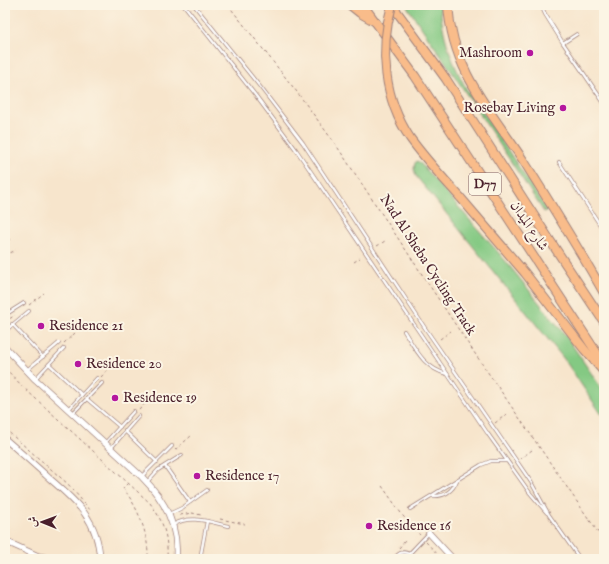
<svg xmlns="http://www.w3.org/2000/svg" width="609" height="564" font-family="'IM FELL English',Amiri,serif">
<rect width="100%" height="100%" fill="#fcf5e5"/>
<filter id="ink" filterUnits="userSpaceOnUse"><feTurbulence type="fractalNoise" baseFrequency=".025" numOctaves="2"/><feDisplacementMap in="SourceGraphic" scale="8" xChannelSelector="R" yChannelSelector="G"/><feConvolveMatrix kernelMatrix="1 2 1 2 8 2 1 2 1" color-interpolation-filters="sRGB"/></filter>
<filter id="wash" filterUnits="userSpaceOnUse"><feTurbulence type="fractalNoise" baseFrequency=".012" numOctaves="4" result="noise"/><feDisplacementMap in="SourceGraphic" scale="16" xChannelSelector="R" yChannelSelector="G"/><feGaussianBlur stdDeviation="0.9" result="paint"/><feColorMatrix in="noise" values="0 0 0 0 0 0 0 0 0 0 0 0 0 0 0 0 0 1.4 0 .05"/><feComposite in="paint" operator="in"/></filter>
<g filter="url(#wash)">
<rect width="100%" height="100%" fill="#f7e5cc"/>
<g fill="#84c983" stroke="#677457">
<path d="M406 5H440C443 43 455 70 474 102L477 103 547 210 544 212 454 75Z"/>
<path d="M417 161 420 163 504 259 566 336 604 392V418L564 359 416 176 414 169 415 163Z"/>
</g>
</g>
<g filter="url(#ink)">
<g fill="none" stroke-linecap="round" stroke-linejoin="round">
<defs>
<g id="service">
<path d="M184 5 256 96 297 151 488 434 530 493 547 513"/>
<path d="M194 5 261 88 303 143 425 328 531 482 549 515 580 559"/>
<path d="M541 5 545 14 563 43 604 103"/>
<path d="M563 43 577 34"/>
<path d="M559 162 604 231"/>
<path d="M5 315 24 303"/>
<path d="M12 324 43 357"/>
<path d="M5 331 29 311"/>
<path d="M404 331C416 350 424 368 447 374"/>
<path d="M49 364 82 395"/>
<path d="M27 370 59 343"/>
<path d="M35 379 64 348"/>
<path d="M87 399 120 427"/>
<path d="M69 409 97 378"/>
<path d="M73 413 102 383"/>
<path d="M125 431 157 462"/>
<path d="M105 443 134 411"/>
<path d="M111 448 139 416"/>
<path d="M165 466 190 502"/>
<path d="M142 476 172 446"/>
<path d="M147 482 158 470 182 455"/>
<path d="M432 496C444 497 453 491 457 480"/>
<path d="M410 509 481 465 491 461H507"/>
<path d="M169 514 182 508 207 490"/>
<path d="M173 525C190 514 210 522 228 526"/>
<path d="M409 554 428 534"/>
<path d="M200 559 207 521"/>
<path d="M394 559C398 554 402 550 409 554L411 559"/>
</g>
<g id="minor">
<path d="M5 347 35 379 142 477C164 499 179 526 176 559"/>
<path d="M5 439C20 452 35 465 49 478 77 502 98 520 100 559"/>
<path d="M429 533 453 559"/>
<path d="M5 541 38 556 53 559"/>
</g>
<g id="primary">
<path d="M350 5 360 13 374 21"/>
<path d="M363 5 415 76 604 364"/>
<path d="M392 5 446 79 551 242 604 322"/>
<path d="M448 5C452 71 491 111 525 163 552 206 579 249 604 293"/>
<path d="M460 197 525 273 584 349 604 372"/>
</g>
</defs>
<use href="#service" stroke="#a0827c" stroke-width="4"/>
<use href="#minor" stroke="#a0827c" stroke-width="7"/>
<use href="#primary" stroke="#a0827c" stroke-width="10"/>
<g stroke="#a0827c" stroke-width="1" stroke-dasharray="3 3" stroke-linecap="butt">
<path d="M228 5 297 92 336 145 467 342 604 541"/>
<path d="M5 244 10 239"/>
<path d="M377 246 385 241"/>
<path d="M5 251 10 253 16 250"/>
<path d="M354 262 360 258"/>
<path d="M29 305 44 293"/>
<path d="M5 322 15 315"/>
<path d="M440 339 451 331"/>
<path d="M64 343 75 333"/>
<path d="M5 368 24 388 150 503C164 522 168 536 167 559"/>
<path d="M101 377 112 365"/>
<path d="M139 410 150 398"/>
<path d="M495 423 507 414"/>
<path d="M5 429 68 484 91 511"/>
<path d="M175 450 191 436"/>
<path d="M520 459 532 450"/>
<path d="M128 483 123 488C138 507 149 535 148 559"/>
<path d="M382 486 403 516 420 535"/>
<path d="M180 515 192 513 201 515"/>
<path d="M220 519 245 524"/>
<path d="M426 542 442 559"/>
<path d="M399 548 405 541"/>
<path d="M418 559 421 555"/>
</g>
<use href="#service" stroke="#fff" stroke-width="2.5"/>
<use href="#minor" stroke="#fff" stroke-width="5.5"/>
<use href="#primary" stroke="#f9bc8a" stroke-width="8"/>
<defs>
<path id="primary-bridge" d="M392 5C379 50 384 99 410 138 425 159 443 178 460 197"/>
</defs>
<use href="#primary-bridge" stroke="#a0827c" stroke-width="10" stroke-linecap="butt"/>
<use href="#primary-bridge" stroke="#f9bc8a" stroke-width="8"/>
</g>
</g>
<g fill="#b5179e" stroke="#fcf5e5" stroke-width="1.5">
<circle cx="530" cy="53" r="4"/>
<circle cx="563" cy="108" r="4"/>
<circle cx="41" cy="326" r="4"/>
<circle cx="78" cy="364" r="4"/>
<circle cx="115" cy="398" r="4"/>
<circle cx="197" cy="476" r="4"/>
<circle cx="369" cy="526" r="4"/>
</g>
<g text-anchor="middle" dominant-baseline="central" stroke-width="4" stroke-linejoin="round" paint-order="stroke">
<rect fill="#fcf5e5" stroke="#7f5f63" stroke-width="1" x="469" y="173" width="32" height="22" rx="3"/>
<g font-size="13" font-weight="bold" fill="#4a1f2b">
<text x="485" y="184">D77</text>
</g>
<g font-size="14" fill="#4a1f2b" stroke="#fcf5e5" text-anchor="start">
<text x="522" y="53" text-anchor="end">Mashroom</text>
<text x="555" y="108" text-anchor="end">Rosebay Living</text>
<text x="49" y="326">Residence 21</text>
<text x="86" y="364">Residence 20</text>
<text x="123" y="398">Residence 19</text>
<text x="205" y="476">Residence 17</text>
<text x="377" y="526">Residence 16</text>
</g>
<g font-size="14" fill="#4a1f2b" stroke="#fcf5e5">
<text transform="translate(529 226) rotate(56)">شارع الميدان</text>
<text transform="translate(428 265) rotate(57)">Nad Al Sheba Cycling Track</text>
</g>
</g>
<rect width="609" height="564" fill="none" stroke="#fcf5e5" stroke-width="20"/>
<g transform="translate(42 522) rotate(271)" stroke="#fcf5e5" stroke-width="3" paint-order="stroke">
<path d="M0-3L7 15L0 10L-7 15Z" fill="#4a1f2b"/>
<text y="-6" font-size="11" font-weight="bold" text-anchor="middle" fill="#4a1f2b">ش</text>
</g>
</svg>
